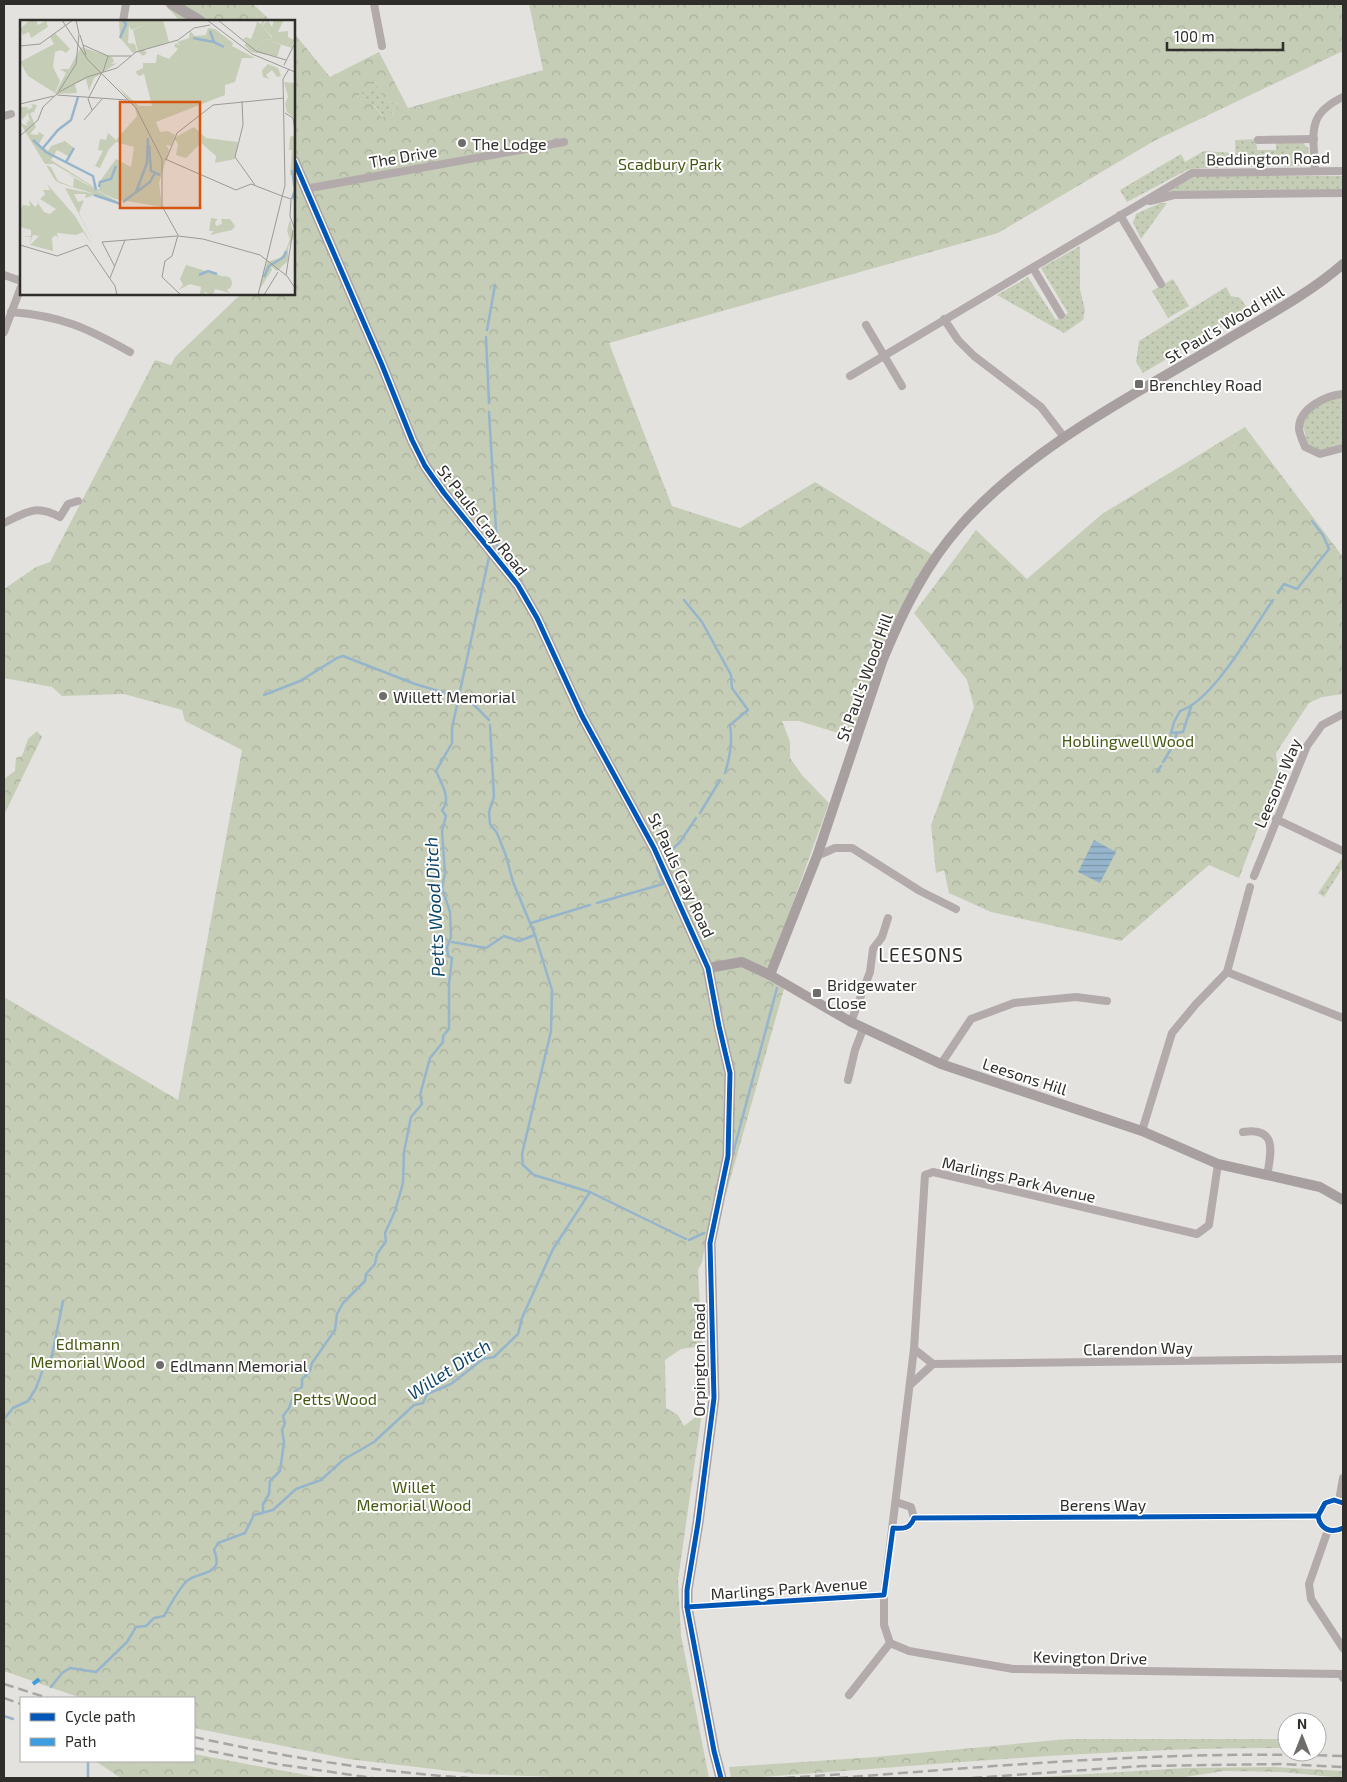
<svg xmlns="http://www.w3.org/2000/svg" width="1347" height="1782" font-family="'Exo 2',sans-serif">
<defs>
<pattern id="grass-dots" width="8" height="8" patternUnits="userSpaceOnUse" patternTransform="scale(1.25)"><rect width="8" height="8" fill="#c5cdb6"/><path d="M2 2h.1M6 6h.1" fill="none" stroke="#aab09d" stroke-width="1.8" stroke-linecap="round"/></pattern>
<pattern id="forest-crowns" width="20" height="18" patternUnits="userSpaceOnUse" patternTransform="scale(1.25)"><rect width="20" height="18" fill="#c5cdb6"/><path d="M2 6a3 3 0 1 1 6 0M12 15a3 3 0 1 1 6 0" fill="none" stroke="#aab09d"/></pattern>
<pattern id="water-rules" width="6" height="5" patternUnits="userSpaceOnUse" patternTransform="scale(1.25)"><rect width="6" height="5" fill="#96b5cc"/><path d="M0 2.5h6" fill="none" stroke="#7b94a6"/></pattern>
</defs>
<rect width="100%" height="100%" fill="#e4e2df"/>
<g fill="url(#grass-dots)">
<path d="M372 79 378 84V89L390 103 395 102 398 106 393 109 390 127 376 107 356 95C364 93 370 87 372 79Z"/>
<path d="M1256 139 1257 150H1276V143H1303L1309 149 1308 164 1306 166 1236 167 1235 140Z"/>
<path d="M1204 151 1234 153V167L1189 169 1127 202 1120 190 1181 154 1185 162Z"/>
<path d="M1193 176H1343V190L1161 194Z"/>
<path d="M1160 203H1167L1141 239 1133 223 1136 214Z"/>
<path d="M1080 246V289L1085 310 1083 320 1064 333 997 295 1028 277 1056 320 1068 313 1041 268Z"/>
<path d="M1173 279 1189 306 1168 318 1152 291Z"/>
<path d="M1226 287 1231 296 1240 298 1249 310 1143 373 1136 362 1139 341Z"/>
<path d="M1343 398V445C1333 448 1311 458 1306 442 1305 436 1306 432 1302 426 1308 408 1324 399 1343 398Z"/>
<path d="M1342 858 1343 867 1324 897 1318 893Z"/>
</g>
<g fill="url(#forest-crowns)" fill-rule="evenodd">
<path d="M164 4H253L271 21H180Z"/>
<path d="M529 4H1343V51L1154 141 998 233 609 343 672 506 740 528 815 482 933 555 854 738 799 721H782L790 742V758L802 775 829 803 777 947 769 979 784 989 726 1194 715 1192 702 1262 698 1270 702 1346 681 1349 665 1360 666 1408 678 1415 684 1426 702 1412 678 1580 681 1635 709 1778H578L476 1774 348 1759 194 1728V1698H81L4 1671V997L178 1100 242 750 185 721 182 710 124 694 62 696 52 687 4 678V589L36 567 50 562 155 360 171 365 175 357 241 294H294V33L330 77 379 52 408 108 543 70ZM372 80 378 84 377 89 390 103 395 102 398 106 393 109V114L382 117C377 106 368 100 357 96L369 88Z"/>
<path d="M1245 427 1343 557V694L1322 697 1309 703 1276 753 1278 775 1239 878 1209 865 1121 941 991 912 949 893 944 870 936 873 931 825 974 707 967 680 914 613 976 530 1027 579 1102 514Z"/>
<path d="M37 731 42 737 4 815V779L15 771 16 758 22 756 28 739Z"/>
<path d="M1068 1739H1287V1748C1107 1747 927 1766 747 1778H731L729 1767 875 1757Z"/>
<path d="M194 1754 322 1778H121L95 1761H194Z"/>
<path d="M1274 1767 1343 1771V1778L1282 1772 1224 1771 1179 1778H1023L1185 1768Z"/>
</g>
<path fill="url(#water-rules)" d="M1094 840 1116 852 1100 883 1078 872Z"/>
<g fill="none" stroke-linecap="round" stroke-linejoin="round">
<g stroke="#96b5cc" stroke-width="2.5">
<path d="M487 330 495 285"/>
<path d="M486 337 489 403"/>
<path d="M489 412 497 547"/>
<path d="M1278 593 1284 584 1297 589 1329 549 1323 535 1312 521"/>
<path d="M684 600 702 622 731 675 732 688 748 710 730 725C733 742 730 757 725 773"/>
<path d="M264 695 300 681 337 658 343 656 415 684 458 697 474 705 489 720"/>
<path d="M1191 707 1183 732 1171 733 1174 722 1180 711C1213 701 1252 630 1273 600"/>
<path d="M490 725 494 797 489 812 490 824 497 833 506 856 513 882 535 935 552 990 551 1031 522 1154 523 1165 534 1175 590 1192 686 1239"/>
<path d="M1163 762 1171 749 1177 733"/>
<path d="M1157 772 1161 766"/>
<path d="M700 813 720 780"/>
<path d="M665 856 680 842 696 818"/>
<path d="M597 903 663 884 657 868"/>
<path d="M531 923 590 905"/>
<path d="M452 942 486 948 504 936 519 941 535 935"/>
<path d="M733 1153 777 988"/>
<path d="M689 1240 704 1233"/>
<path d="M47 1365 52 1355 63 1301"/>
<path d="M4 1419 13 1408 28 1401 36 1388 42 1372"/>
<path d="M263 1513V1504L269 1494 270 1481 280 1471 284 1442 282 1430 285 1423 283 1416 289 1408 295 1391 302 1387V1379L310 1371 312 1363 335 1330 337 1314 343 1303 365 1281 366 1274 375 1264 377 1254 386 1241 385 1233 395 1211 403 1183 404 1152 411 1117 422 1104 420 1095 430 1058 443 1042V1036L449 1029V984L452 958 448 956 447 947 451 937 450 912 442 888 445 873 442 831 446 816 442 810C452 799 441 783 436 771L452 743V728L489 557"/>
<path d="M51 1687 62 1673 70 1668 96 1672 127 1642 136 1627 146 1626 154 1618 164 1616C169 1607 181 1585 188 1580 196 1574 212 1574 216 1565 218 1560 216 1555 214 1550L218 1543 245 1533 254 1515 273 1510 296 1489 321 1480 343 1460 374 1442 414 1405 423 1403 427 1394 451 1384 483 1359 494 1357 518 1334 522 1318 553 1249 590 1192"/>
<path d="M4 1716 13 1719"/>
<path d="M88 1761V1778"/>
</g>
<g stroke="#b3aaab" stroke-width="8">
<path d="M374 4 382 46"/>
<path d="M123 21 126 4"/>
<path d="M4 116 11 114"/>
<path d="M1258 140 1314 139"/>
<path d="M1315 171C1314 134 1305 115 1343 97"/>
<path d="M305 189 564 142"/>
<path d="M1150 201 1174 195 1343 193"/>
<path d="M1120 215 1161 284"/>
<path d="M1033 268 1061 315"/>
<path d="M4 275 21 281"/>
<path d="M11 312C62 316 87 328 130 352"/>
<path d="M944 319 958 340 974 356 1041 407 1064 437"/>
<path d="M866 325 902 386"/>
<path d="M4 332 21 287"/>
<path d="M850 376 1192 173 1343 171"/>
<path d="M1343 394C1327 395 1299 408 1299 428 1299 434 1303 441 1305 447L1320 454 1343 448"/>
<path d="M4 523C27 512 35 504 60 517L68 504 78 501"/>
<path d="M1276 819 1343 851"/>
<path d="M817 856 835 848H852L920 891 956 909"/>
<path d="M1254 876 1307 746 1322 725 1343 714"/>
<path d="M1227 972 1250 887"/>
<path d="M851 1022 870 972 873 949 882 937 888 918"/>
<path d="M941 1064 971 1019 1014 1003 1076 997 1107 1001"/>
<path d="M848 1080 855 1050 863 1029"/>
<path d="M1142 1131 1172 1033 1196 1004 1227 972 1343 1018"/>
<path d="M1243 1132C1278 1126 1271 1153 1267 1176"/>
<path d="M914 1349 933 1364 1343 1359"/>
<path d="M910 1385 933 1364"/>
<path d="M1339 1501 1343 1478"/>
<path d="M1343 1503 1334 1500 1325 1503 1318 1516C1320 1529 1331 1534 1343 1528"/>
<path d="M914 1518 1318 1516"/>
<path d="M893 1528C903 1529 910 1529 914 1518L911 1507 896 1502"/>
<path d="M1328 1530 1309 1584 1311 1599 1343 1648"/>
<path d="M884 1595V1625L890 1643 909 1651 1013 1669 1341 1674 1343 1678"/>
<path d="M687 1607 884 1595 914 1349 925 1175 933 1172 1197 1234 1209 1225 1218 1164"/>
<path d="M849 1695 890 1643"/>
</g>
<g stroke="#a8a0a0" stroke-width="10">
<path d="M708 968 742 962 770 975 851 1022 941 1064 1142 1131 1218 1164 1320 1187 1343 1200"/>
<path d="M770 975 817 856 883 659C903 611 926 564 961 525 1033 444 1140 392 1233 336 1270 314 1310 293 1343 264"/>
</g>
<g stroke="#aba2a3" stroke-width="11">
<path d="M172 4 200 21"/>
<path d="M294 161 382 365 412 440 425 466 444 493 518 585 537 618 582 716 654 848 708 968 719 1026 730 1073 728 1156 710 1243 714 1398 698 1523 687 1590V1607L714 1751 721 1778"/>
</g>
<g stroke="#a8a6a4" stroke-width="2.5" stroke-dasharray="10 5" stroke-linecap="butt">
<path d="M4 1684 48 1698"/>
<path d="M4 1698 21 1704"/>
<path d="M194 1737C285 1757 376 1772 469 1778"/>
<path d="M194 1748 276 1764 373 1778"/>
<path d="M785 1778 845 1774"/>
<path d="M838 1778C1007 1765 1174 1750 1343 1756"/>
<path d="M972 1778 1142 1766 1281 1764 1343 1767"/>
</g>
<path stroke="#3d9de1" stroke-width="4" stroke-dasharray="8 4" stroke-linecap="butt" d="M33 1684 42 1677"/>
<defs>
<g id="cycleway">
<path d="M294 161 382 365 412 440 425 466 444 493 518 585 537 618 582 716 654 848 708 968 719 1026 730 1073 728 1156 710 1243 714 1398 698 1523 687 1590V1607L714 1751 721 1778"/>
<path d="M1343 1503 1334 1500 1325 1503 1318 1516C1320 1529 1331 1534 1343 1528"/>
<path d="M687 1607 884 1595 893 1528C903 1529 910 1529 914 1518L1318 1516"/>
</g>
</defs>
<use href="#cycleway" stroke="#fff" stroke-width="8"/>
<use href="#cycleway" stroke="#0057b8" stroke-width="5"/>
</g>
<g fill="#6e6d6a" stroke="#fff" stroke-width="2">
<circle cx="462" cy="143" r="5"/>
<rect x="1134" y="379" width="10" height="10" rx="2.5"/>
<circle cx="383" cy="696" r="5"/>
<rect x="812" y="988" width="10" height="10" rx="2.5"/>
<circle cx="160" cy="1365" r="5"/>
</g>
<g text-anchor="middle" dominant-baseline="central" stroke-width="4" stroke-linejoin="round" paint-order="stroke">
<g font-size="16" fill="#2f2e2b" stroke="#fff" text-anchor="start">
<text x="472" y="143">The Lodge</text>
<text x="1149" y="384">Brenchley Road</text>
<text x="393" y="696">Willett Memorial</text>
<text x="827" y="984">Bridgewater<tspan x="827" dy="18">Close</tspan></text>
<text x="170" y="1365">Edlmann Memorial</text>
</g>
<g font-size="16" fill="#2f2e2b" stroke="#fff">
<text transform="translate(403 156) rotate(-10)">The Drive</text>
<text transform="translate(1268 158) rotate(-1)">Beddington Road</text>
<text transform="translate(1224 324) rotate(-31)">St Paul's Wood Hill</text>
<text transform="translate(483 520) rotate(52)">St Pauls Cray Road</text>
<text transform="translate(864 677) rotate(-70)">St Paul's Wood Hill</text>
<text transform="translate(1277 783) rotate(-67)">Leesons Way</text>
<text transform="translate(682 875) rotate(65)">St Pauls Cray Road</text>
<text transform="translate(1025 1076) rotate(18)">Leesons Hill</text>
<text transform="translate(1019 1179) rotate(13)">Marlings Park Avenue</text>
<text transform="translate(1138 1348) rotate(-1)">Clarendon Way</text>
<text transform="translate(698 1360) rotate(-90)">Orpington Road</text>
<text x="1103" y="1504">Berens Way</text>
<text transform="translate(789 1588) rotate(-4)">Marlings Park Avenue</text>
<text transform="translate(1090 1657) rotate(1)">Kevington Drive</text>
</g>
<g font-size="16" fill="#43590f" stroke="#fff">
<text x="670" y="163">Scadbury Park</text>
<text x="1128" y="740">Hoblingwell Wood</text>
<text x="88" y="1343">Edlmann<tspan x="88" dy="18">Memorial Wood</tspan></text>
<text x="335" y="1398">Petts Wood</text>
<text x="414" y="1486">Willet<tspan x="414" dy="18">Memorial Wood</tspan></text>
</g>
<g font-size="18" font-style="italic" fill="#104769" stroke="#fff">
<text transform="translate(434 907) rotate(-93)">Petts Wood Ditch</text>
<text transform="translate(449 1369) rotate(-33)">Willet Ditch</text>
</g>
<g font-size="19" letter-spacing="1" fill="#2f2e2b" stroke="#fff">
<text x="921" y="954">LEESONS</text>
</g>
</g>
<g transform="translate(20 20)">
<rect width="275" height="275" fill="#e4e2df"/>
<path d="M248 0 252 7 254 0H264L254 19 242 6ZM35 13 50 29 46 33 41 30 35 32 33 47 40 61 35 73 8 56 0 42 34 24 30 17ZM246 19 253 20 252 25 253 22 261 25 257 37 235 30ZM248 44 258 48 261 56 257 57 252 50 246 55 249 59 243 57 242 50ZM191 198 198 199 195 202 196 206 202 204 201 199H210L215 206 212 210 190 215 194 211H189Z" fill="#c5cdb6"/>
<path d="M10 0H16L18 5 26 1 28 7 11 18 9 12 3 15 0 9ZM99 0H143L149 22 124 30 127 33 123 36 118 32 113 10 127 4 111 10 109 5 108 23 115 24 117 32 113 33 100 18ZM234 0 241 4 243 0H245L242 6 252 18 258 12 268 11V17L274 20 272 28 253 22 248 35 231 32 224 25 227 23 223 19 226 17 231 19 237 3ZM246 19 253 20 249 30 245 33 235 30ZM188 8 195 9 213 23 212 26 235 38H222L215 62 205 65V75L136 102 140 112 148 111 155 115 151 126 146 125 149 130 139 163 142 187 95 179 79 171 34 144H25L0 103 7 106 6 102 9 103 7 100 10 101 8 93 2 100 0 87H8L7 90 13 87 11 84 17 85 14 92 10 93 16 107 10 114 18 115 19 112 24 115 19 124 28 131 31 126 45 121 54 128 50 137 37 130 31 140 79 170 80 161 96 139 111 147 114 127 96 122 89 129 80 148H79L72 144 75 146 83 131 78 130 80 119 86 120 88 113 96 120 117 96 115 88 98 67 119 86H132L124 54 119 56 115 52 123 48V43H136L137 34 149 39 158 29 154 26 156 23 161 26 157 22 169 18 170 11 175 16 186 15ZM61 27 92 37 94 41 91 44 97 43 74 58 69 71 66 59 55 64 57 73 35 74 46 53 40 49H49ZM264 62 275 63V99L267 92 265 84 268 77ZM174 107 186 118 218 122 215 139 195 143 196 136 181 123 166 138 156 135 158 124 154 118ZM275 115V145L274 156 270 155 272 130H269L270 117ZM26 145 31 147 38 161 53 167 54 158 46 153 100 183 75 175 65 178 66 174H54L58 182 64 180 59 193 75 224 45 168 75 174 39 163 35 160ZM27 164 55 196 72 225 63 212 56 215 37 213 38 220 36 215 32 218 33 231 10 225 19 216 13 215 9 225 11 217H1L11 216V210L0 207V190L3 185 10 186 9 180 15 187 18 184 16 180 24 192 30 194 36 189 20 179 25 174 23 170H30ZM270 199 274 217 268 227V241L257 251 251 246 252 250 239 270 247 242 260 238 265 232 270 219 267 211ZM166 245 202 256 199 262 210 273 195 269 193 275 185 272 183 275 180 274 181 267 170 264 158 270 163 265 160 259Z" fill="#c5cdb6" fill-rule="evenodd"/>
<path d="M198 263a7 7 0 1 1 14 0a7 7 0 1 1-14 0Z" fill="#c5cdb6"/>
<path fill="none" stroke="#96b5cc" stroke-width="2.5" d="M190 11 194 22 204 27M100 18 106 4 103 0M173 18 194 22M13 120 26 132 73 156 76 170M129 125 131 151 140 155M23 128 38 110 51 100 58 77M46 142 54 128M272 150 275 170 272 179M79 167 80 162 91 159 96 146M116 172 127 143 128 118M74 175 101 184M103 182 130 162 135 153M179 255 188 251 197 254M244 257 249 246 264 237 266 231"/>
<path fill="none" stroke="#9c9a97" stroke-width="1" d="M42 0 68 40 116 88 142 139V186L158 215M187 0 232 34 275 52M198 0 236 31 266 40M60 15 66 35M63 25 88 36H111M0 26 20 24 53 0M264 45 275 23M83 52 88 36M39 71 56 44 59 14 56 0M37 75 107 80M222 81 223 105 215 137 235 165M0 84 34 76M72 90 68 79 81 54M265 93 273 98 275 111M64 100 82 79M0 116 18 100 23 87 39 72 67 57 97 48 116 32 158 20 174 8 190 5M145 139 216 170 231 164 262 176M146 140 157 113 193 85 264 78M262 176 271 179 270 196 275 210M158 215 152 236 145 241 142 257 161 275M158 216 183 219 240 235 267 256 275 268M0 225 37 236 67 225 95 266 97 275M95 247 82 222 157 216M266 255 273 210M90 258 105 220M238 275 265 165 263 59 269 49M244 275 258 252"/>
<path fill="#d6550f" fill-opacity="0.15" stroke="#d6550f" stroke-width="2.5" d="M100 82H180V188H100Z"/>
<rect width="275" height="275" fill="none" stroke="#2f2e2b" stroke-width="2.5"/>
</g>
<rect width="1347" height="1782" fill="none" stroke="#2f2e2b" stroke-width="10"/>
<rect x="20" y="1697" width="175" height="65" fill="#ffffff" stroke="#acabaa"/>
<rect x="30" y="1713" width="25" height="8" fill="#0057b8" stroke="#acabaa"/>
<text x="65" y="1722" font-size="15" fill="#2f2e2b">Cycle path</text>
<rect x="30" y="1738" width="25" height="8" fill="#3d9de1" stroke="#acabaa"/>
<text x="65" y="1747" font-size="15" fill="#2f2e2b">Path</text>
<g transform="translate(1302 1737)"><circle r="24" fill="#ffffff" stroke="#acabaa"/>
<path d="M0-4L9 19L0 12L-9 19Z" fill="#6e6d6a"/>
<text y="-8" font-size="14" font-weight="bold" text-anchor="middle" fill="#2f2e2b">N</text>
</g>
<path d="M1167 42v8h116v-8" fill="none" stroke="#2f2e2b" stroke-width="2.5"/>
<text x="1174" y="42" font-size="15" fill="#2f2e2b" stroke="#ffffff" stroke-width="4" paint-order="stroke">100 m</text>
</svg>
